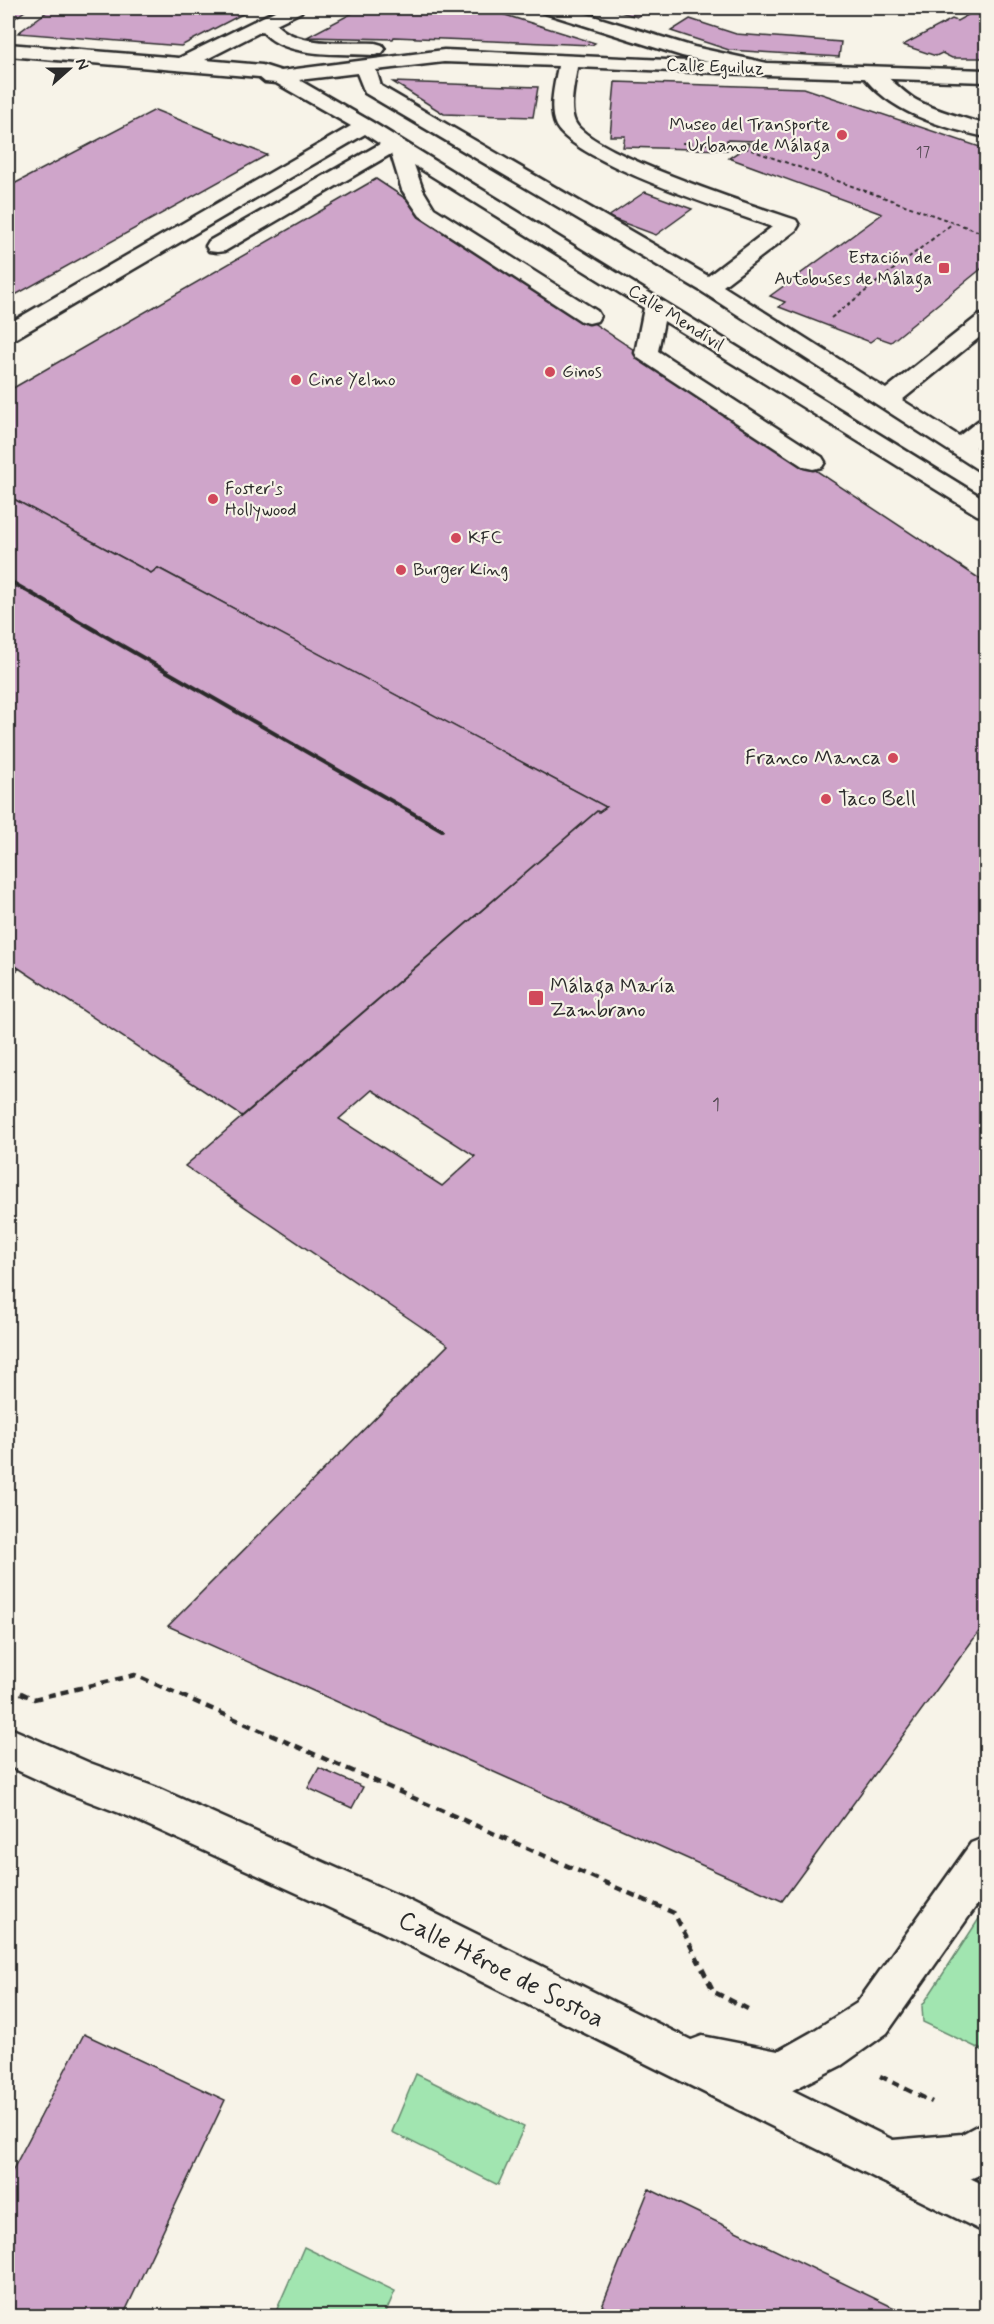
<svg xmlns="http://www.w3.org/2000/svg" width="994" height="2324" font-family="Mynerve,sans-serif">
<rect width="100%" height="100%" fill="#f7f3e8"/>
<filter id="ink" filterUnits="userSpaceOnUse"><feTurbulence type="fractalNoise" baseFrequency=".0167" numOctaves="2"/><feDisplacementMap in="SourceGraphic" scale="12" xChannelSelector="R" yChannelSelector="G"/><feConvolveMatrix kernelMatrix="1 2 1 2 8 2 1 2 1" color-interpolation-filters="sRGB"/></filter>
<g filter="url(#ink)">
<g fill="#a1e5b0" stroke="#66886e" stroke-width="1.5">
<path d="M986 1908V2052L923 2022 922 2006Z"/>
<path d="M416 2074 524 2127 498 2185 392 2132Z"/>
<path d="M304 2247 395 2291 384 2316H274Z"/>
</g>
<g fill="#cfa5ca" stroke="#2b2b2b" stroke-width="1.5" fill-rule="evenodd">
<path d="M8 8H29L8 23Z"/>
<path d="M52 8H254L181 46 18 33Z"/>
<path d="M362 8H483L595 43 592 45 394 37 393 39 307 37Z"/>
<path d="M607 8H653L637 17Z"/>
<path d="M976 8H986V58H952L942 53 936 56 903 45 952 19 957 21 979 9Z"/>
<path d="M690 19 736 34 841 42 839 57 729 50 671 31Z"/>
<path d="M393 82 538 87 533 117 444 114Z"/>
<path d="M615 82 804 88 986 149V265L891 342 877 337 870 342 779 307 785 302 770 296 882 214 729 158 755 141 727 140V150L623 147 625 136H610Z"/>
<path d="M155 110 267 155 8 299V187Z"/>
<path d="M376 179 986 583V1622L782 1901 168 1626 448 1345 185 1166 597 811 599 812 606 807 173 576 158 568 151 573 8 496V391ZM372 1090 475 1156 442 1186 339 1119Z"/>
<path d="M645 192 692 209 656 235 608 217Z"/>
<path d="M8 496 151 573 158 568 173 576 606 807 599 812 597 811 242 1116 8 961Z"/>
<path d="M8 961 19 969 8 976Z"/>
<path d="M319 1768 363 1787 352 1808 308 1788Z"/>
<path d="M84 2034 225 2100 123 2316H8V2179Z"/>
<path d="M649 2189 911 2316H622L602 2306Z"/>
</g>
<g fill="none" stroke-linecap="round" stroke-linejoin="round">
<defs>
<g id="minor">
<path d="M281 8H303L301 12 276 24C296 47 346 42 375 43L382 45 385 49 382 53 375 55C342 53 285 59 262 31L205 60 262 65 281 71 444 50 774 65 777 69 774 73 767 75 577 67C575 82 568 107 575 122 590 153 757 207 796 220L799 225 796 230 723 286 886 389 978 316 986 314V332L902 400 959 436 978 421 986 419V437L975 447 986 454V471L977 469 701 291 365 93 357 73 299 80 372 122 986 500V517L977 515 664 321 658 351 822 457 825 462 822 467 813 469 804 467 638 358 635 353 644 308 414 165 423 190 434 208 597 311 600 316 597 321 589 323 581 321 420 216 402 190 391 154 225 251 217 252 209 251 206 246 209 241 380 144 365 134 16 338 8 340V324L351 126 276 83 265 82 259 77 8 56V44L179 58ZM444 62 558 66C555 83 548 109 556 126 577 163 729 211 772 227L708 276 381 86 376 70Z"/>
<path d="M871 67C883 70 902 92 916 100 938 112 963 117 986 125V137C943 128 888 112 861 73L864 69Z"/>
<path d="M986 1837V1892L887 2033 842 2065 781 2096 702 2080 686 2074 680 2058 686 2042 702 2036 778 2051 810 2033 857 2003 971 1843Z"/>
<path d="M986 2121V2172L970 2179 893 2186 877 2179 870 2163 877 2147 893 2140 962 2134Z"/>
</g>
<g id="major">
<path d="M540 8H567L694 47 767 63 986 70V82L767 75 682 56 542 12Z"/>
<path d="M8 1727 90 1763 155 1787 406 1899 986 2186V2233L376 1929 130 1817 67 1793 8 1766Z"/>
</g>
</defs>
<use href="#minor" stroke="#2b2b2b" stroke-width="5"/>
<use href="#major" stroke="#2b2b2b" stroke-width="5"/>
<g stroke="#2b2b2b" stroke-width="2" stroke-dasharray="4 3" stroke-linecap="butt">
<path d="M682 143 737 145 986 234"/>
<path d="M738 145 754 142"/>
<path d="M831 318 953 223"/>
</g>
<g stroke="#2b2b2b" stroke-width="4.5" stroke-dasharray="8 6" stroke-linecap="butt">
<path d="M8 1687 34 1699 135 1675 674 1913 714 1992 750 2010"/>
<path d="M880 2076 932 2102"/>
</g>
<use href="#minor" fill="#f7f3e8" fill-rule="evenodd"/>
<use href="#major" fill="#f7f3e8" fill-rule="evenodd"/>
<path stroke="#2b2b2b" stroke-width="4" d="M8 580 442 830"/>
</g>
</g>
<g fill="#d1495b" stroke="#f7f3e8" stroke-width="2">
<circle cx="842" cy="135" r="6"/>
<rect x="938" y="262" width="12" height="12" rx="3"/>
<circle cx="550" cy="372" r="6"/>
<circle cx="296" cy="380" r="6"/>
<circle cx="213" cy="499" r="6"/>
<circle cx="456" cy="538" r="6"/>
<circle cx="401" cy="570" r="6"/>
<circle cx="893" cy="758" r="6"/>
<circle cx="826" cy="799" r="6"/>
<rect x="528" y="990" width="16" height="16" rx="3"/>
</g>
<g text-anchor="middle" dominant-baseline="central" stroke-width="4.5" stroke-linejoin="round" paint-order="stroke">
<g font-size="15" fill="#544a53">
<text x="923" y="153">17</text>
</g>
<g font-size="18" fill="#2b2b2b" stroke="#f7f3e8">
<text transform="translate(715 67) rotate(2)">Calle Eguiluz</text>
<text transform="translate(676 318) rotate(32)">Calle Mendívil</text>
</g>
<g font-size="18" fill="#2b2b2b" stroke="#f7f3e8" text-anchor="start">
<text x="830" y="125" text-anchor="end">Museo del Transporte<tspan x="830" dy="21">Urbano de Málaga</tspan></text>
<text x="932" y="258" text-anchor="end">Estación de<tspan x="932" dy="21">Autobuses de Málaga</tspan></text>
<text x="562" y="372">Ginos</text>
<text x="308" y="380">Cine Yelmo</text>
<text x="225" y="489">Foster's<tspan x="225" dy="21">Hollywood</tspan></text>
<text x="468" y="538">KFC</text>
<text x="413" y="570">Burger King</text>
</g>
<g font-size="18" fill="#544a53">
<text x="716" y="1105">1</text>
</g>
<g font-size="21" fill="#2b2b2b" stroke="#f7f3e8" text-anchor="start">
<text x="881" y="758" text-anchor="end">Franco Manca</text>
<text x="838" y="799">Taco Bell</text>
<text x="550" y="986">Málaga María<tspan x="550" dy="24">Zambrano</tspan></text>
</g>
<g font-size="26" fill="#2b2b2b" stroke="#f7f3e8">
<text transform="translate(501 1970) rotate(27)">Calle Héroe de Sostoa</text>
</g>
</g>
<rect width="994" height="2324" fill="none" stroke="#f7f3e8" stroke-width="30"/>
<rect x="15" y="15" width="964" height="2294" fill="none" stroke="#2b2b2b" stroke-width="2" filter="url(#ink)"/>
<g transform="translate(69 69) rotate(69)" stroke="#f7f3e8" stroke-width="4.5" paint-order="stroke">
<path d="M0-4.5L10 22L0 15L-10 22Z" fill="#2b2b2b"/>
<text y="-9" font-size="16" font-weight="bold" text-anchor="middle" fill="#2b2b2b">N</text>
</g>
</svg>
